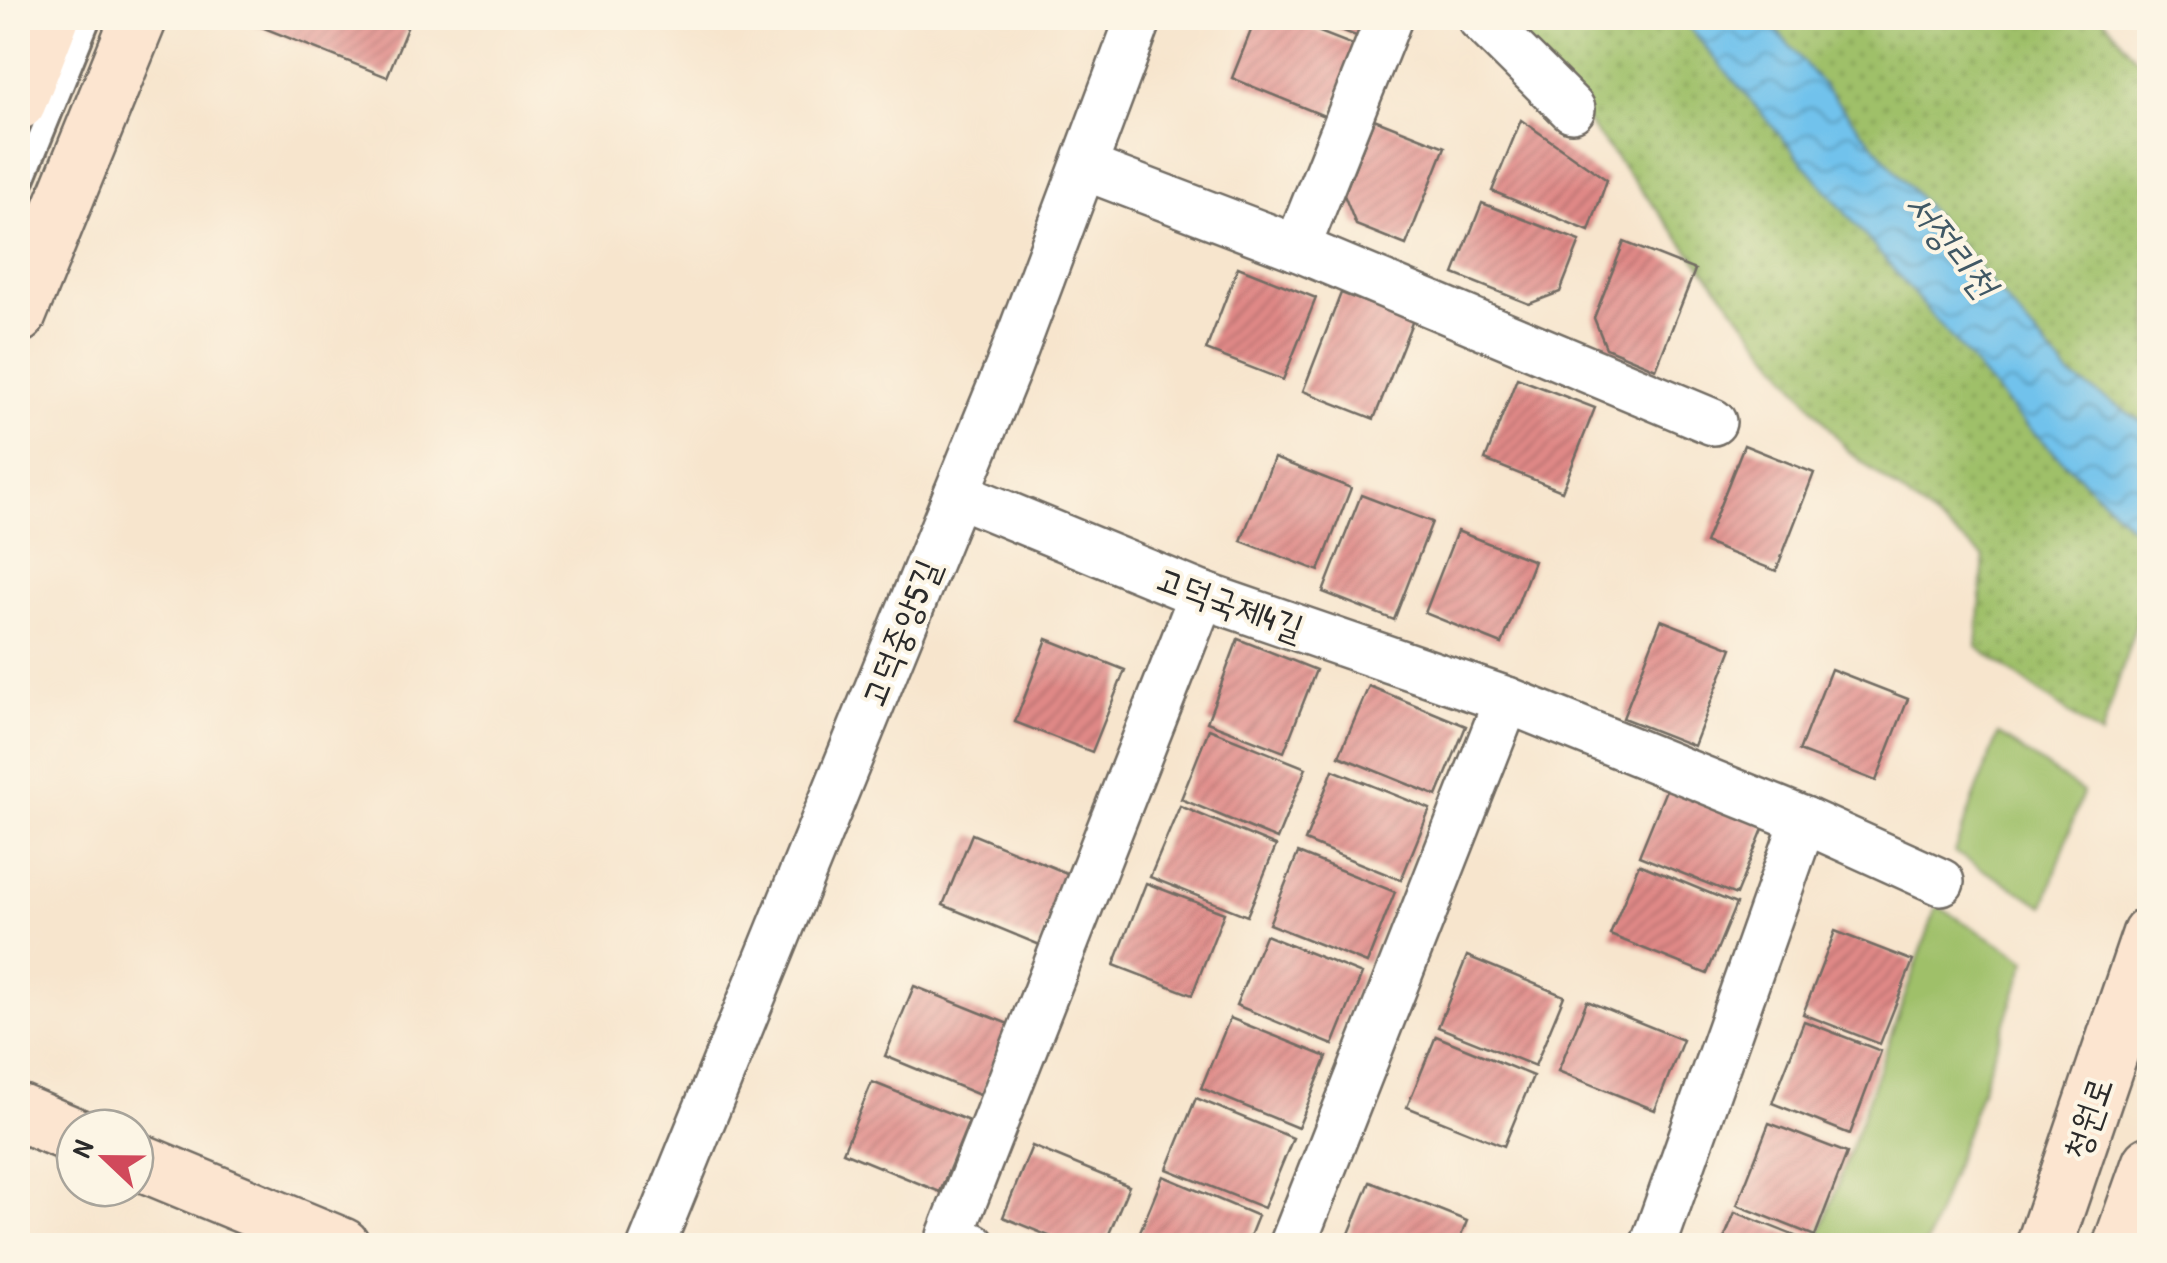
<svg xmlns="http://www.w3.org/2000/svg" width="2167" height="1263" font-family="'Patrick Hand','Poor Story',sans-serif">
<defs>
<pattern id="park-dots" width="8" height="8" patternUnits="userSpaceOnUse" patternTransform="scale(2.5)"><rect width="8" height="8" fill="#9fc069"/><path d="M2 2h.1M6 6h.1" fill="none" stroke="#829c57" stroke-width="1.8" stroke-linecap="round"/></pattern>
<pattern id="water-waves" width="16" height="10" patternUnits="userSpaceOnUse" patternTransform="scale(2.5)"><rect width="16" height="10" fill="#71c2ec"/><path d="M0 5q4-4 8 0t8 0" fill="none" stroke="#5d9ebf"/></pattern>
<pattern id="building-hatch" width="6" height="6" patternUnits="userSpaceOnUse" patternTransform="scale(2.5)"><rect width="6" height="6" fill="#e08987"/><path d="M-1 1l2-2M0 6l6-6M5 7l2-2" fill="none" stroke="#b6706f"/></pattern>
</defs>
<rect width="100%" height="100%" fill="#fcf5e5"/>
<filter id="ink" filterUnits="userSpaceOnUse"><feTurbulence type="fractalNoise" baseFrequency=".01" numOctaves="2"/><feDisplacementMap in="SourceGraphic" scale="20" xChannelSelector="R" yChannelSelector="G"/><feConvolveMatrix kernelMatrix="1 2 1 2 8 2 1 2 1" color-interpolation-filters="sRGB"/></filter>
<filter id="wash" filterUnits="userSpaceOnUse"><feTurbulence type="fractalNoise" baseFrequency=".0048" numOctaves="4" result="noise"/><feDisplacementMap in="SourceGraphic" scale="40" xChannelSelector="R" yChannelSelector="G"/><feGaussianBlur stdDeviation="2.25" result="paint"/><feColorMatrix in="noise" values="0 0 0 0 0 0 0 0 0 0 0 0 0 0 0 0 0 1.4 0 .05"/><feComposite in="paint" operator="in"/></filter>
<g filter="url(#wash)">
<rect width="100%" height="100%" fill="#f7e5cd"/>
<g fill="#9fc069" stroke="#65764a" stroke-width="2.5">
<path d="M1998 734 2083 792 2044 906 1954 852Z"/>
<path d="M1937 906 2027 960 1926 1245 1816 1246Z"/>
</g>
<path fill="url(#park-dots)" stroke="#65764a" stroke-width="2.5" d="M1505 18H2103L2138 60 2149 64V582L2101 736 1977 647 1984 557 1847 450Z"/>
<path fill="url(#water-waves)" stroke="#4e768c" stroke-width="2.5" d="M1681 18H1766L2070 376 2149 426V544L2018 417Z"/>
<g id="blocks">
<g fill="url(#building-hatch)">
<path d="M239 18H411L387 77Z"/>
<path d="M1256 18H1284L1358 47 1329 118 1232 78Z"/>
<path d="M1310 18H1369L1361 38Z"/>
<path d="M1374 119 1445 147 1406 245 1356 225 1344 195Z"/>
<path d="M1521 120 1607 180 1589 231 1492 191Z"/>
<path d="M1482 203 1580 241 1560 292 1529 304 1454 274Z"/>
<path d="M1624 242 1695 270 1656 369 1606 348 1594 318Z"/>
<path d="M1238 267 1316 298 1283 380 1206 350Z"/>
<path d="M1341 293 1413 320 1374 419 1303 391Z"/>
<path d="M1517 378 1595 408 1562 491 1485 460Z"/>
<path d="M1744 445 1814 473 1776 571 1705 543Z"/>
<path d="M1274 458 1351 488 1319 571 1241 541Z"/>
<path d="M1361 495 1432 522 1394 620 1323 592Z"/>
<path d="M1457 531 1534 561 1502 644 1425 613Z"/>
<path d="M1661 620 1732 648 1694 746 1623 718Z"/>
<path d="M1047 639 1125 670 1092 752 1015 722Z"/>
<path d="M1238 639 1316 670 1284 752 1207 722Z"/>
<path d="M1831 669 1908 699 1876 781 1799 751Z"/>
<path d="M1369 686 1466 726 1437 796 1339 756Z"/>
<path d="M1209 729 1306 768 1277 839 1181 799Z"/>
<path d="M1333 770 1430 809 1401 880 1305 841Z"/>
<path d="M1668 785 1765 824 1736 895 1639 856Z"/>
<path d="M1180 806 1276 846 1247 916 1150 877Z"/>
<path d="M972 834 1069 874 1040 945 943 905Z"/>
<path d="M1298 853 1395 892 1367 963 1269 924Z"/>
<path d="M1639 864 1736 904 1707 974 1610 935Z"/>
<path d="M1146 883 1224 913 1192 995 1114 965Z"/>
<path d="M1835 931 1913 961 1880 1044 1803 1014Z"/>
<path d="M1265 935 1362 974 1333 1045 1236 1005Z"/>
<path d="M1467 956 1564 996 1535 1066 1438 1027Z"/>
<path d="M914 986 1011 1025 982 1096 885 1056Z"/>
<path d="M1587 1001 1683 1040 1655 1110 1558 1071Z"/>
<path d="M1230 1018 1327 1057 1298 1128 1201 1088Z"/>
<path d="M1804 1021 1881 1051 1850 1134 1772 1103Z"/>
<path d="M1436 1036 1533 1076 1504 1146 1407 1107Z"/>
<path d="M872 1082 969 1121 940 1192 843 1152Z"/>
<path d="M1196 1098 1293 1138 1264 1208 1167 1169Z"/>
<path d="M1769 1123 1847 1153 1815 1236 1737 1205Z"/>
<path d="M1032 1146 1129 1186 1104 1246H1073L1003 1217Z"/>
<path d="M1163 1176 1258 1216 1246 1246H1134Z"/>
<path d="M1370 1182 1467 1221 1457 1246H1344Z"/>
<path d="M1735 1212 1818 1245V1246H1721Z"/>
</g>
</g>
</g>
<g filter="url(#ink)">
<use href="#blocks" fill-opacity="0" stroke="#726c64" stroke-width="2.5"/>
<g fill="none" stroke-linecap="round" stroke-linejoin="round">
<defs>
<path id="lane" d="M18 192 89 18"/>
<g id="street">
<path d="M1480 18 1572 109"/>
<path d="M1084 167 1297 248 1713 422"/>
<path d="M1297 248 1389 18"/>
<path d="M957 494 1202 595 1507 700 1804 820 1941 882"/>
<path d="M651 1246 1008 368 1139 18"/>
<path d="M973 1246 950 1236 1202 595"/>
<path d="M1292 1246 1507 700"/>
<path d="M1653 1246 1804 820"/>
</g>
<g id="secondary">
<path d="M18 102 51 18"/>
<path d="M18 315 139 18"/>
<path d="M18 1112 75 1136"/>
<path d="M135 1160 342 1246"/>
<path d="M2044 1246 2150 935"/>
<path d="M2121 1246 2150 1164"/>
</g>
</defs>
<use href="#lane" stroke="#726c64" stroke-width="28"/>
<use href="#street" stroke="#726c64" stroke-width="50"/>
<use href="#secondary" stroke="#726c64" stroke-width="60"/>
<use href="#lane" stroke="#fff" stroke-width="22"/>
<use href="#street" stroke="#fff" stroke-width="45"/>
<use href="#secondary" stroke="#fce5d0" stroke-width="55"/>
</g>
</g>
<g text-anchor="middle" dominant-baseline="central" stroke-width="8" stroke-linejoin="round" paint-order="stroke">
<g font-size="35" fill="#2b2b2b" stroke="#fcf5e5">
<text transform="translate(1230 603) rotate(20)">고덕국제4길</text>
<text transform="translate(900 633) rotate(-68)">고덕중앙5길</text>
<text transform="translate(2087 1118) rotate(-71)">청원로</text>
</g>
<g font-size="38" font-style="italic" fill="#405865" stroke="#fcf5e5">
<text transform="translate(1952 244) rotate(51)">서정리천</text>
</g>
</g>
<rect width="2167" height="1263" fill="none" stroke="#fcf5e5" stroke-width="60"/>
<g transform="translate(105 1158) rotate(292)"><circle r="48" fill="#fcf5e5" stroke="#a8a49b" stroke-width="2.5"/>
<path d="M0-8L18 38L0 25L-18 38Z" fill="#d1495b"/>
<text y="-15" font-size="28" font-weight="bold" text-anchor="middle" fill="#2b2b2b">N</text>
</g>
</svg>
